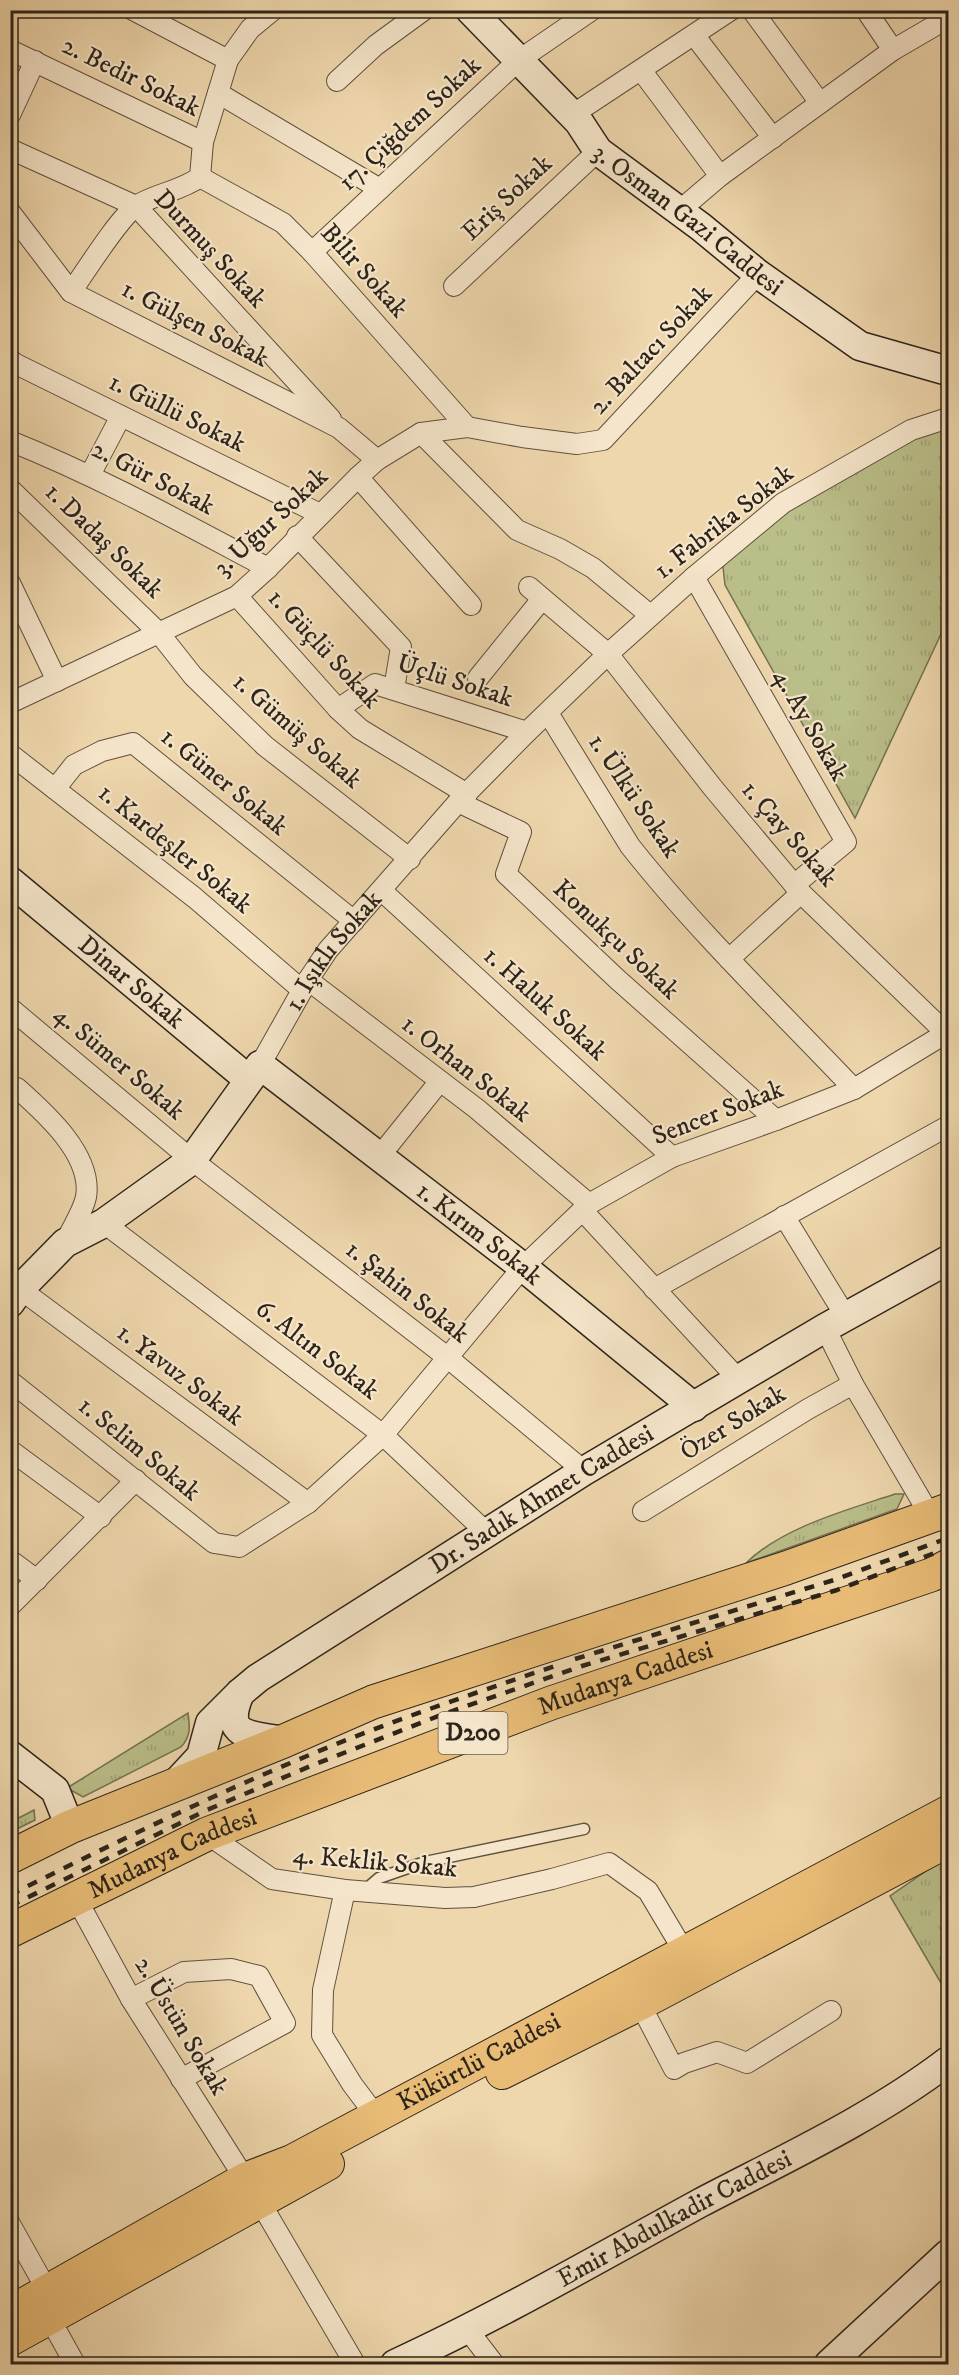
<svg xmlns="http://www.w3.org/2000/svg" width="959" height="2375" font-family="'IM FELL DW Pica',serif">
<defs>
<pattern id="grass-tufts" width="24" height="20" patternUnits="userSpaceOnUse" patternTransform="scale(1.5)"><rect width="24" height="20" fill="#babe89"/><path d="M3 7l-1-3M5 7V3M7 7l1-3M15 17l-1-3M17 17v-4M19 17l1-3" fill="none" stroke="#a0a376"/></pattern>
</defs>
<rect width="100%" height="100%" fill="#efd7ad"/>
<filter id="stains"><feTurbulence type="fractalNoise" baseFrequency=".00333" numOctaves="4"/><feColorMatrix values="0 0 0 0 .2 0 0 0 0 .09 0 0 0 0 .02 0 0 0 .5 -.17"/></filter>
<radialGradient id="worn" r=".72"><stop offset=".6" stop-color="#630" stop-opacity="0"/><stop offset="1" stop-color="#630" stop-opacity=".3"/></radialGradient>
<g fill="url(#grass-tufts)" stroke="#747152" stroke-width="1.5">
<path d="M948 424V608L941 634 855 818 725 585 723 567 731 552 794 503 859 463Z"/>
<path d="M895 1494H904L897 1509 746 1563C783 1527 847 1510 895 1494Z"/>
<path d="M188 1713C190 1727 191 1736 181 1747L83 1797 67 1788Z"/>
<path d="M34 1810 35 1820 11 1832V1822Z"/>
<path d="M948 1856V1995L890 1896Z"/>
</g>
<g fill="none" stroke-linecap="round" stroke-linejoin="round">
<defs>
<path id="lane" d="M365 1890 379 1878 425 1862 584 1829"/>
<g id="street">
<path d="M133 10 228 60"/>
<path d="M752 10 820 103"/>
<path d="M866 10 893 50"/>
<path d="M694 35 773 138"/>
<path d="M10 50 203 142"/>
<path d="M641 70 720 176"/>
<path d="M337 81 376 45 424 10"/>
<path d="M218 93 380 189"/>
<path d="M10 115 35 61"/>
<path d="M572 115 731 10"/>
<path d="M10 149 136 206 331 419"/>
<path d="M200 177 283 223 312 252 467 427"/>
<path d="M679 211 720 176 893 50 948 18"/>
<path d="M10 212 71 292 339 428 377 460"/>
<path d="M312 252 519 60 592 10"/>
<path d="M454 286 598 151"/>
<path d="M71 292C86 271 118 219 136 206 154 194 181 191 200 177L203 142 228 60 250 29 273 10"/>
<path d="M10 359 14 363 320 514"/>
<path d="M421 433 517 530 560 549 593 568 650 615"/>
<path d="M10 441C100 477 183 523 268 568"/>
<path d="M90 475 121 416"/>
<path d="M358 477 471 605"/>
<path d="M10 489 159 633 193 676 265 746 410 859"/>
<path d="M297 536 401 647 394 689"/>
<path d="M694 577 846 842 794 885"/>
<path d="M10 583 57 681"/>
<path d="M529 587 608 654 713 788 801 893 946 1033"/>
<path d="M237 596 338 709 360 729 467 794"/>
<path d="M478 678 542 599"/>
<path d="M10 703 237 596 268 568 358 477 377 460 421 433 467 427 522 437 577 444 603 440 758 274"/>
<path d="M338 709 375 684 527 732"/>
<path d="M548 713 630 846C698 932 778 1009 854 1089"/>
<path d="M10 754 195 898 302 990"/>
<path d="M55 789 74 765 102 751 133 743 354 921"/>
<path d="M458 802 521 832 506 874 617 979 776 1120"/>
<path d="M382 891 672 1157"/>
<path d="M729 959 801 893"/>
<path d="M308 980 477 1109 589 1204"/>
<path d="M10 1008 192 1160 447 1357 584 1471"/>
<path id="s1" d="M260 1065 308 980 328 950 458 802 527 732 608 654 694 577 783 503 911 430 948 418"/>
<path d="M10 1094 17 1088C45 1113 93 1155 86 1197 83 1212 71 1229 65 1243"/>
<path d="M379 1157 440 1081"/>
<path d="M582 1210 739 1380"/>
<path d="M784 1216 846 1317"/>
<path d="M104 1223 383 1435 487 1533"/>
<path d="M20 1289 308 1503"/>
<path d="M654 1289 948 1126"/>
<path d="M825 1328 853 1384 931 1517"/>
<path d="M10 1381 214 1543 239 1547 308 1503 383 1435 523 1267 589 1204 672 1157 776 1120 854 1089 948 1032"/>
<path d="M10 1450 101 1517"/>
<path d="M643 1511 808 1409 853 1384"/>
<path d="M10 1560 37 1580"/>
<path d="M10 1606 136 1480"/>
<path d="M207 1834 272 1879 345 1890 445 1898 474 1897 552 1879 609 1863 648 1891 685 1953"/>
<path d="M345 1890 323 1990 322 2035 352 2084 376 2116"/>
<path d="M76 1898 131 1999 245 2179"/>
<path d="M131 1999 184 1972 231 1969 259 1976 285 2023 181 2079"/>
<path d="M640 2004 674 2069 684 2063 717 2052 747 2063 831 2011"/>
<path d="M260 2202 355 2364"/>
<path d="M10 2224 48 2292"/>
<path d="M50 2319 75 2364"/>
<path d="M468 2330 494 2364"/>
</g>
<g id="secondary">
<path id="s2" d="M470 10 579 122 598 151 701 227 758 274 860 346 948 371"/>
<path id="s3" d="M10 881 248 1079"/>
<path id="s4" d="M10 1303 20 1289 65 1243 104 1223 192 1160 260 1065 523 1267 694 1407"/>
<path d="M240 1693C221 1737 249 1735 284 1741"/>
<path d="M10 1755 55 1790 70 1827"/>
<path id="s5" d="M176 1783 201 1756 210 1723 240 1693 258 1678 584 1471 825 1328 948 1260"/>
<path id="s6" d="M395 2364C499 2316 599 2258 700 2203 784 2159 873 2118 948 2061"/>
<path d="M829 2364 948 2254"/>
</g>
<g id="primary">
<path d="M502 2073 640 2004 948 1841"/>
<path id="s7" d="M10 2312 245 2179 292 2161 948 1812"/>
<path d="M10 2340 328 2164"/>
</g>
<g id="highway">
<path d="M10 1857 70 1827 284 1741 373 1702 786 1568 948 1510"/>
<path id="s8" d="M10 1931 207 1834 551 1703 931 1575 948 1566"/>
</g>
</defs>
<use href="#lane" stroke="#5e513f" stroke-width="13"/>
<use href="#street" stroke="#5e513f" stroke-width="22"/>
<use href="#secondary" stroke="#2d241a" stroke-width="31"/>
<use href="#primary" stroke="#2d241a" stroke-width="34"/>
<use href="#highway" stroke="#2d241a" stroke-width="35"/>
<path stroke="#2d241a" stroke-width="3" stroke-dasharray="1.5 3" stroke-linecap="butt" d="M943 1462 948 1460"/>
<use href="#lane" stroke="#f5e5ca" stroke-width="10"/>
<use href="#street" stroke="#f5e5ca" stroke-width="20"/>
<use href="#secondary" stroke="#f5e5ca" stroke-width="28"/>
<use href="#primary" stroke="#e8bc76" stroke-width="32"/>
<use href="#highway" stroke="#e8bc76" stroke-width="33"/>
<g stroke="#2d241a" stroke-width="4.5" stroke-dasharray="10 10" stroke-linecap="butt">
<path d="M575 1659 834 1580 948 1538"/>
<path d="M10 1895C108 1846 206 1798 307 1756 388 1722 472 1694 555 1666"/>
<path d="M10 1906 207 1810 313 1765 441 1715 582 1666 837 1590 948 1548"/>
</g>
</g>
<g text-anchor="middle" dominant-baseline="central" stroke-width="4.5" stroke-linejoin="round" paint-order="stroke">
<rect fill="#f5e5ca" stroke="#695e4f" stroke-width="1.5" x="438.5" y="1712" width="69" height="42" rx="4.5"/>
<g font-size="24" font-weight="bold" fill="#2d241a">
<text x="473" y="1733">D200</text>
</g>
<g font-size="26" fill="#2d241a" stroke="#f5e5ca">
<text transform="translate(131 77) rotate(26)">2. Bedir Sokak</text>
<text transform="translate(410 124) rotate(-43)">17. Çiğdem Sokak</text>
<text transform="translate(507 198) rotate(-43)">Eriş Sokak</text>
<text stroke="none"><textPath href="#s2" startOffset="304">3. Osman Gazi Caddesi</textPath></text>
<text transform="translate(210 249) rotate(47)">Durmuş Sokak</text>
<text transform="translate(364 271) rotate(48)">Bilir Sokak</text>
<text transform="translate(195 324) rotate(27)">1. Gülşen Sokak</text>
<text transform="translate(651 350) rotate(-47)">2. Baltacı Sokak</text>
<text transform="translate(177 413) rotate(26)">1. Güllü Sokak</text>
<text transform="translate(153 478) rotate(27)">2. Gür Sokak</text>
<text transform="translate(271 522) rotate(-43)">3. Uğur Sokak</text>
<text transform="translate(724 522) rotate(-38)">1. Fabrika Sokak</text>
<text transform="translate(104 541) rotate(44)">1. Dadaş Sokak</text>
<text transform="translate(324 649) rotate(47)">1. Güçlü Sokak</text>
<text transform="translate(455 681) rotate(18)">Üçlü Sokak</text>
<text transform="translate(810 725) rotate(60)">4. Ay Sokak</text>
<text transform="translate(297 731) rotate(41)">1. Gümüş Sokak</text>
<text transform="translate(224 782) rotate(39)">1. Güner Sokak</text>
<text transform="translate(634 796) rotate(56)">1. Ülkü Sokak</text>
<text transform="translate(789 834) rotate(49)">1. Çay Sokak</text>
<text transform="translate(175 849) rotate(39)">1. Kardeşler Sokak</text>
<text transform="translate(616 940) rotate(43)">Konukçu Sokak</text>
<text stroke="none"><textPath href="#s1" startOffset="136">1. Işıklı Sokak</textPath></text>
<text stroke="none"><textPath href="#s3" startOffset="158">Dinar Sokak</textPath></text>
<text transform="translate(545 1004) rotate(42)">1. Haluk Sokak</text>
<text transform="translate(119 1063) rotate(40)">4. Sümer Sokak</text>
<text transform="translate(466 1069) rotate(38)">1. Orhan Sokak</text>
<text transform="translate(718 1113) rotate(-21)">Sencer Sokak</text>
<text stroke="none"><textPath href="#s4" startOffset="627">1. Kırım Sokak</textPath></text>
<text transform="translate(407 1292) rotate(38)">1. Şahin Sokak</text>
<text transform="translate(317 1350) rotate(37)">6. Altın Sokak</text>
<text transform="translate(180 1375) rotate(37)">1. Yavuz Sokak</text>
<text transform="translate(733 1423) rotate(-32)">Özer Sokak</text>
<text transform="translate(139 1449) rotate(39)">1. Selim Sokak</text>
<text stroke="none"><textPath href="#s5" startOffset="472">Dr. Sadık Ahmet Caddesi</textPath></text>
<text stroke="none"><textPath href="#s8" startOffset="666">Mudanya Caddesi</textPath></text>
<text stroke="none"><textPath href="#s8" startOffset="180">Mudanya Caddesi</textPath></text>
<text transform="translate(375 1862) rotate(5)">4. Keklik Sokak</text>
<text transform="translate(181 2026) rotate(59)">2. Üstün Sokak</text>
<text stroke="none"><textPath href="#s7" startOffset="532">Kükürtlü Caddesi</textPath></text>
<text stroke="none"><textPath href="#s6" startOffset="315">Emir Abdulkadir Caddesi</textPath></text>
</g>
</g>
<rect width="959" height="2375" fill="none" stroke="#efd7ad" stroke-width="36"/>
<rect x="12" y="12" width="935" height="2351" fill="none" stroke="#2d241a" stroke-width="3"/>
<rect x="18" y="18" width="923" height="2339" fill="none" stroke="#2d241a" stroke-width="1.5"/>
<rect width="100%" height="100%" filter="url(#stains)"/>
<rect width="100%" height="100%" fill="url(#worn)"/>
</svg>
